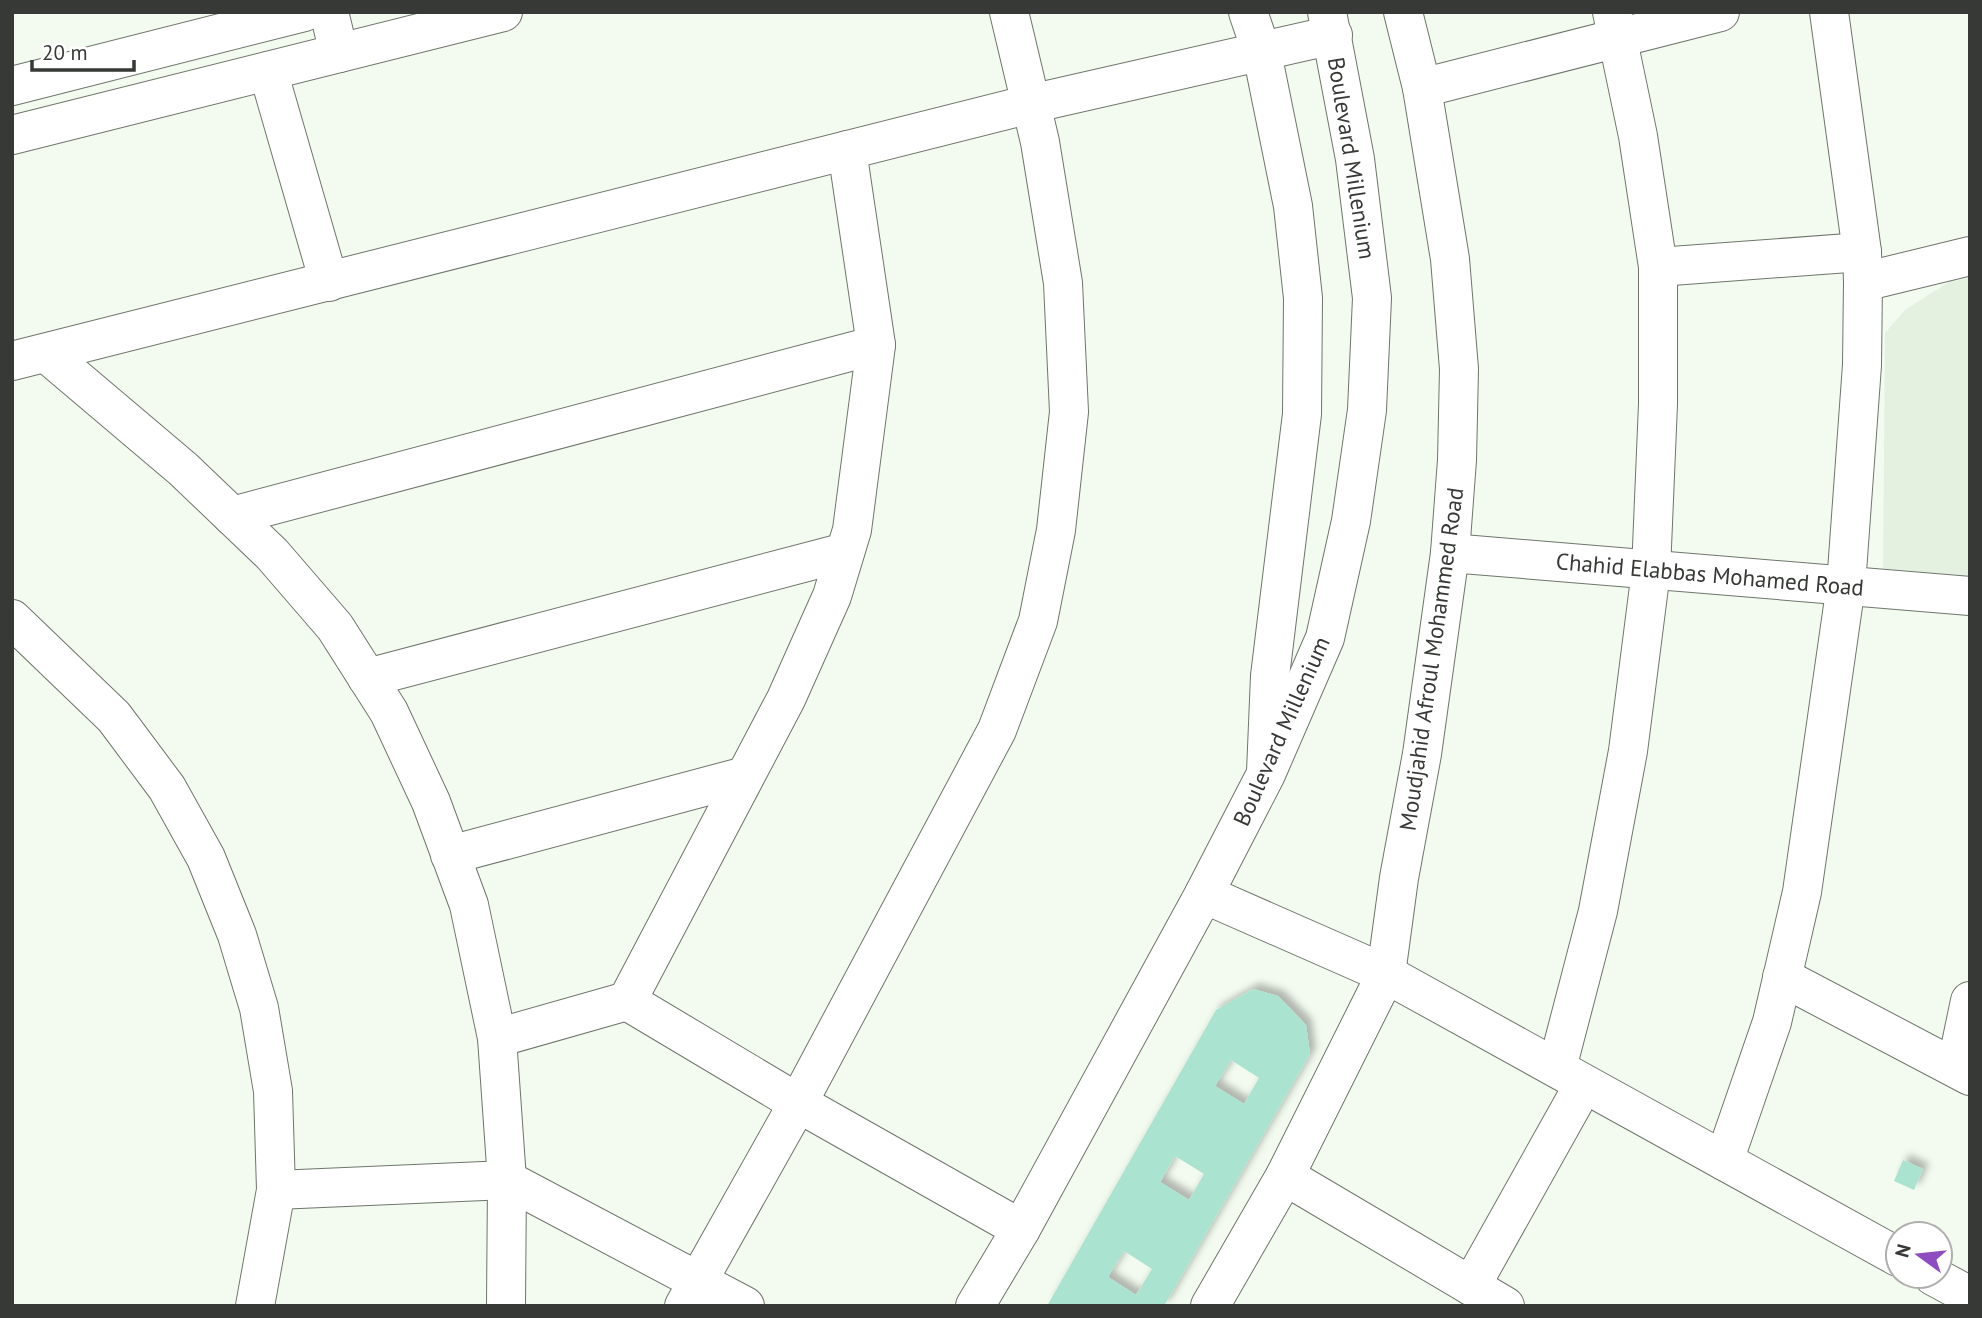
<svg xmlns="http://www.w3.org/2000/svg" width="1982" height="1318" font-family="'PT Sans',sans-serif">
<defs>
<filter id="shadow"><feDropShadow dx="6" dy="-6" stdDeviation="3.5" flood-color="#0004"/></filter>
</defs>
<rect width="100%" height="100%" fill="#f3fbf0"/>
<path fill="#e4f1e0" d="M1970 278V576L1883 569 1885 333 1905 310 1949 282Z"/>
<g fill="#aae3d0" fill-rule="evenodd" filter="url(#shadow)">
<path d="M1253 989 1278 996 1306 1025 1310 1054 1164 1306H1047L1216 1010ZM1231 1060 1259 1078 1244 1104 1215 1086ZM1175 1156 1204 1174 1189 1200 1160 1182ZM1124 1251 1152 1269 1136 1295 1108 1277Z"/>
<path d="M1903 1160 1923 1169 1914 1190 1894 1181Z"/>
</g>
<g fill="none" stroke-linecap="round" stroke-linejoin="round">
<defs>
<g id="minor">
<path d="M329 12 339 53"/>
<path d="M1248 12 1262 53 1293 206 1303 298 1302 414 1270 676 1266 772"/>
<path d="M268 71 329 282"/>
<path d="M12 86 304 12"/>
<path d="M1422 88 1720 12"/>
<path d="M12 135 503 12"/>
<path d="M847 150 876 345 852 530 832 596 786 699 627 1001 798 1103 1021 1229"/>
<path d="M1658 267 1862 252"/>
<path d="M1863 282 1970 256"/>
<path d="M46 353 183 469 272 554 335 627 389 712 431 802 469 905 497 1038 507 1180 506 1306"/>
<path d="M12 361 1030 104 1333 35"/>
<path d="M232 516 876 345"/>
<path d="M1450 553 1970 596"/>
<path d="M12 619 114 717 167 788 206 858 237 935 259 1008 273 1091 276 1190 255 1306"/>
<path d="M367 678 845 552"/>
<path d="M450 855 745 776"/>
<path d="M1204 894 1386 974 1898 1257"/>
<path d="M1782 977 1970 1076"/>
<path d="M497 1038 627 1001"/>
<path d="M1557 1068 1598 911 1628 751 1651 571 1658 404V267L1638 136 1612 12"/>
<path d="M1956 1068 1970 1001"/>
<path d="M1724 1161 1772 1022 1802 892 1846 585 1862 365 1863 282 1862 252 1829 12"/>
<path d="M1285 1176 1505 1306"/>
<path d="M276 1190 507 1180 745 1306"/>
<path d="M1933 1276 1970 1296"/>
<path d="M1471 1286 1584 1084"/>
<path d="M684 1306 798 1103 997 730 1038 621 1056 530 1069 412 1063 283 1040 142 1009 12"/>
<path d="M1210 1306 1285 1176 1386 974 1399 878 1422 754 1450 553 1457 460 1459 369 1450 259 1422 88 1403 12"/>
</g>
<path id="secondary" d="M975 1306 1021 1229 1204 894 1266 774 1325 638 1351 521 1367 410 1372 298 1355 159 1327 12"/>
</defs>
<use href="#minor" stroke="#6e766c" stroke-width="40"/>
<use href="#secondary" stroke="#6e766c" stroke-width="40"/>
<use href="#minor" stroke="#fff" stroke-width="38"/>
<use href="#secondary" stroke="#fff" stroke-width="38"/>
</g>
<g text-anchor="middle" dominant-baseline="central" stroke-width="5" stroke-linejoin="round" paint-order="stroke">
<g font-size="23" fill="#363935" stroke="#fff">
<text transform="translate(1352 158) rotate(81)">Boulevard Millenium</text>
<text transform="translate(1710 574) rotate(5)">Chahid Elabbas Mohamed Road</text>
<text transform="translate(1431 659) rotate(-82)">Moudjahid Afroul Mohammed Road</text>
<text transform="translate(1281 731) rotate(-66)">Boulevard Millenium</text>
</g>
</g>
<rect width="1982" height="1318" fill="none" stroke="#363935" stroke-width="28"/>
<g transform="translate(1919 1255) rotate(285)"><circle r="33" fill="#ffffff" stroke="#afb0ae" stroke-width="2"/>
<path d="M0-5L12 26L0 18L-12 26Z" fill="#8f4cc0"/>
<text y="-10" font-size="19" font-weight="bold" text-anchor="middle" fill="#363935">N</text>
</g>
<path d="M32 60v10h102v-10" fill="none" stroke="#363935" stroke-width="3.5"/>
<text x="42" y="60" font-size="21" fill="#363935" stroke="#ffffff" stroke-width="5" paint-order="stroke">20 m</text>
</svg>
